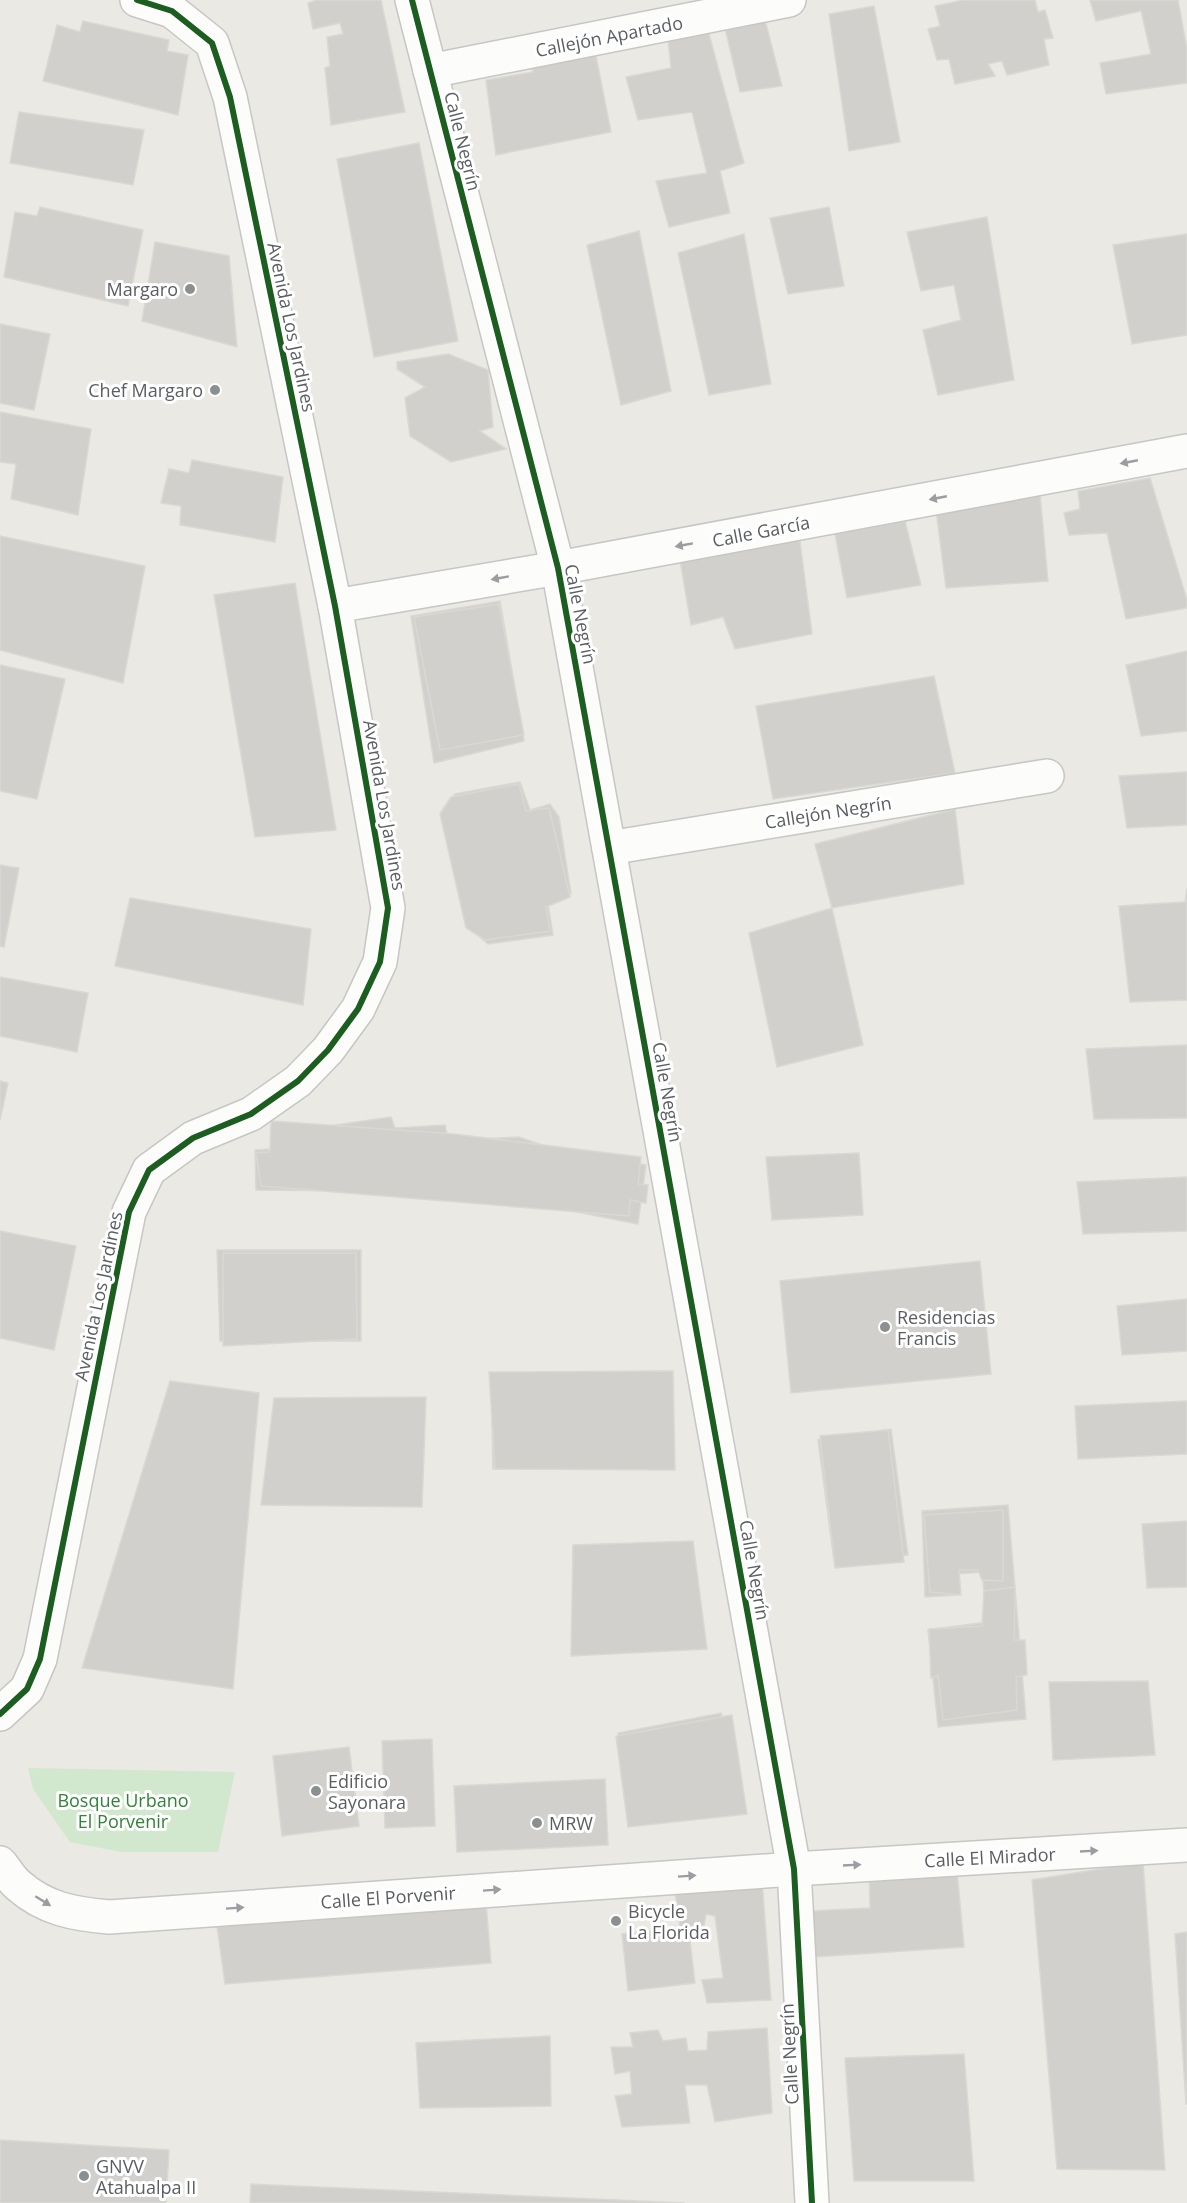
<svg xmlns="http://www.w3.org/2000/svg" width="1187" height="2203" font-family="'Open Sans',sans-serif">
<rect width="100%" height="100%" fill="#eae9e4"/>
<path fill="#d1e8ce" d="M28 1768 235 1772 218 1852H121L70 1842 33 1789Z"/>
<g fill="#d1d0cd" stroke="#dad8d3" stroke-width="1.5">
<path d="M317 0H381L405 112 331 125 325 68 330 66 327 37 343 34 340 23 313 29 308 3Z"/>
<path d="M963 0H1035L1038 12 1045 10 1053 38 1044 39 1049 65 1007 75 1002 61 988 64 995 76 955 84 949 59 937 60 928 29 940 26 935 6Z"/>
<path d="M1090 0H1178L1187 49V83L1106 94 1100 63 1151 54 1141 11 1096 21Z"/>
<path d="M874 6 900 142 849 151 829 14Z"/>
<path d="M765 20 782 86 740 92 725 28Z"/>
<path d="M83 21 169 40 167 51 188 55 178 115 43 81 57 25 80 32Z"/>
<path d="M706 23 744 163 720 171 730 213 669 227 656 181 707 173 692 112 638 120 626 77 671 68 667 30Z"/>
<path d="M594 46 611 132 496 155 486 80 533 72 529 59Z"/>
<path d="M19 112 144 130 133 185 10 163Z"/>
<path d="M419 143 458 341 374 357 337 159Z"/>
<path d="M40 207 143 230 128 306 4 277 15 212 37 216Z"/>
<path d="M829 207 844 286 788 294 770 218Z"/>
<path d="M987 217 1014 380 938 395 923 330 961 320 954 285 921 291 907 232Z"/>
<path d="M639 231 671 391 621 405 587 245Z"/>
<path d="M744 234 771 384 709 395 678 253Z"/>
<path d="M1187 234V335L1132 344 1113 245Z"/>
<path d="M155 242 229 256 237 347 142 321Z"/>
<path d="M0 324 50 334 34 410 0 403Z"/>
<path d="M448 354 488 370 493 427 480 431 506 449 451 462 410 436 405 398 425 387 397 369V362Z"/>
<path d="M0 412 91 429 78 515 11 499 16 464 0 462Z"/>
<path d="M192 460 283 477 275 542 180 525 181 506 161 503 169 469 189 473Z"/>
<path d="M1150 478 1187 600V608L1126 619 1107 533 1069 535 1064 513 1080 509 1078 491Z"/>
<path d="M1040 494 1048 581 946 588 936 510Z"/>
<path d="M905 521 921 585 847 598 835 534Z"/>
<path d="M799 534 812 634 735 649 723 617 691 625 680 560Z"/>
<path d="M0 536 145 566 123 683 0 650Z"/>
<path d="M295 583 336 830 255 837 214 595Z"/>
<path d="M500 601 524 741 434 763 411 616Z"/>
<path d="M499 604 524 735 440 750 414 617Z"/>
<path d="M1187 651V731L1141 736 1126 665Z"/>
<path d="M0 665 65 679 37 799 0 791Z"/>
<path d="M934 676 955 773 773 799 756 706Z"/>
<path d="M1187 772V825L1127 828 1119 776Z"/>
<path d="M520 782 530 810 550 804 559 817 571 894 547 898 553 935 488 944 468 927 444 809 455 794Z"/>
<path d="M519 784 526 811 549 808 570 897 546 907 550 931 485 940 466 928 440 814 451 797Z"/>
<path d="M955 809 964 884 832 908 815 844Z"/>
<path d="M0 865 19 868 4 947 0 946Z"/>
<path d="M1187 888V1000L1130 1002 1119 906 1185 902Z"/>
<path d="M130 898 311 929 303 1005 115 966Z"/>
<path d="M832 908 863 1045 777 1067 749 933Z"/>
<path d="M0 977 88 993 77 1052 0 1036Z"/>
<path d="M1187 1045V1118L1094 1119 1086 1049Z"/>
<path d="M0 1081 8 1083 0 1120Z"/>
<path d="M391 1117 395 1128 445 1125 450 1148 475 1154 479 1139 519 1137 548 1147 646 1165 638 1224 572 1211 510 1188 467 1180 361 1191 256 1190 255 1150 274 1149 271 1128 322 1127Z"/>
<path d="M271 1121 454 1134 641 1157 638 1184 648 1185 646 1203 630 1200 629 1216 261 1186 256 1153 270 1152Z"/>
<path d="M859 1153 863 1215 772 1220 766 1157Z"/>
<path d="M1187 1177V1231L1083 1234 1077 1182Z"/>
<path d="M0 1231 76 1246 54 1350 0 1338Z"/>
<path d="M217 1250H361V1341H220Z"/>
<path d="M223 1253H356L357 1339 223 1346Z"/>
<path d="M980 1261 991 1374 791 1393 780 1281Z"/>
<path d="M1187 1299V1351L1122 1355 1117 1306Z"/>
<path d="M666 1371 664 1467 493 1469 491 1374Z"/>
<path d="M673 1371 675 1470 495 1469 489 1372Z"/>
<path d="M170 1381 259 1393 233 1689 82 1668Z"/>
<path d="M426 1397 422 1507 261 1505 274 1398Z"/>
<path d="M1187 1401V1454L1078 1459 1075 1406Z"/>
<path d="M891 1429 908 1555 834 1560 818 1440Z"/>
<path d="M888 1430 904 1562 835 1568 820 1436Z"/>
<path d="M1008 1505 1026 1719 938 1727 928 1630 987 1622 982 1572 955 1574 958 1595 925 1597 922 1511Z"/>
<path d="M1003 1510V1581L982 1580 978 1570H959L961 1595 930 1592 924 1515Z"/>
<path d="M1187 1521V1587L1147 1588 1142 1524Z"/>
<path d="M693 1541 707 1649 571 1656 573 1545Z"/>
<path d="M1015 1587 1014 1640H1025L1027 1675 1016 1677 1017 1710 943 1720 938 1675 931 1678 929 1629 982 1626 984 1591Z"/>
<path d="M1148 1681 1155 1755 1053 1760 1049 1682Z"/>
<path d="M721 1713 729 1748 686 1757 691 1782 738 1772 744 1801 638 1820 632 1789 668 1783 662 1756 626 1764 618 1733Z"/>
<path d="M732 1715 747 1814 628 1827 616 1736Z"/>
<path d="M432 1739 435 1826 385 1828 382 1741Z"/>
<path d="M349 1747 359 1826 282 1836 273 1756Z"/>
<path d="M605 1779 608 1845 457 1852 454 1786Z"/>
<path d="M1143 1862 1165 2170 1057 2169 1032 1880Z"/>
<path d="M869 1865 957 1871 964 1947 814 1957 811 1911 870 1908Z"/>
<path d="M762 1880 771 2000 707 2003 702 1980 723 1978 715 1916 706 1914 703 1931 690 1940 695 1983 628 1991 622 1934 680 1927 674 1885Z"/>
<path d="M486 1903 491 1963 225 1984 217 1926Z"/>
<path d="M1187 1932V2104H1186L1175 1934Z"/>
<path d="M767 2028 772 2113 715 2122 707 2085H685L690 2123 622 2127 615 2096 632 2094 630 2071 615 2074 611 2047H633L630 2033 658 2030 663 2041 686 2038 688 2051 707 2050 708 2032Z"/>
<path d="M550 2036 551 2106 420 2108 416 2043Z"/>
<path d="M964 2054 974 2181H854L845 2058Z"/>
<path d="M0 2140 169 2150 166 2203H0Z"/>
<path d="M251 2184 685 2203H250Z"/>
</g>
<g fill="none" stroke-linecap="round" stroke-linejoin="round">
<defs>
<g id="minor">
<path d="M412 0 558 568 794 1869 812 2203"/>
<path d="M430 71 789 0"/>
<path d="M335 606 558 568 1187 451"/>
<path d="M609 848 1047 776"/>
<path d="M0 1714 27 1689 40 1659 129 1212 149 1170 193 1138 251 1114 298 1081 328 1050 358 1009 380 962 388 908 335 606 230 97 212 43 172 11 137 0"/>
<path d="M0 1863C6 1870 11 1879 18 1885 45 1909 74 1914 109 1917L794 1869 1187 1845"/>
</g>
</defs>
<use href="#minor" stroke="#c6c6c5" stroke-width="36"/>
<use href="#minor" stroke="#fcfcfb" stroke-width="33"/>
<defs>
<g id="cycleway">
<path d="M412 0 558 568 794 1869 812 2203"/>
<path d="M0 1714 27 1689 40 1659 129 1212 149 1170 193 1138 251 1114 298 1081 328 1050 358 1009 380 962 388 908 335 606 230 97 212 43 172 11 137 0"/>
</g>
</defs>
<use href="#cycleway" stroke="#fff" stroke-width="10"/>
<use href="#cycleway" stroke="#1b5e20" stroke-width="6"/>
</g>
<defs><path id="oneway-solid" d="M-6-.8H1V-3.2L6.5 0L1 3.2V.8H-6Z" transform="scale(1.5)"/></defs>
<g fill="#9b9da0">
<use href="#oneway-solid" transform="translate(1129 462) rotate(169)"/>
<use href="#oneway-solid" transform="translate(938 498) rotate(169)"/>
<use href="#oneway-solid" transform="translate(684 545) rotate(170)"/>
<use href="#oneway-solid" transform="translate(500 578) rotate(170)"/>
<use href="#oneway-solid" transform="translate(1089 1851) rotate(-3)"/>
<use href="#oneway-solid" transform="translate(852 1865) rotate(-3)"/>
<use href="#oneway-solid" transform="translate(687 1876) rotate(-4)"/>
<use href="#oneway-solid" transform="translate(492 1890) rotate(-4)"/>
<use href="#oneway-solid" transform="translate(43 1901) rotate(32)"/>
<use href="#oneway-solid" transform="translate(235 1908) rotate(-4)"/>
</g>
<g fill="#8c8f90" stroke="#fff" stroke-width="2">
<circle cx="190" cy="289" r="6"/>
<circle cx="215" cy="390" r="6"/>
<circle cx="885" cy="1327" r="6"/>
<circle cx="316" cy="1791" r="6"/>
<circle cx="537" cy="1823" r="6"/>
<circle cx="616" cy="1921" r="6"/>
<circle cx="84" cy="2176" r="6"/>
</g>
<g text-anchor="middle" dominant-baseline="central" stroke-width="6" stroke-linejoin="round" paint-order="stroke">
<g font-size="18" fill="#5a5e63" stroke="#fff">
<text transform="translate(609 36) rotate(-11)">Callejón Apartado</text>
<text transform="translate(463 141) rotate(76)">Calle Negrín</text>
<text transform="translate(292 327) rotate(78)">Avenida Los Jardines</text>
<text transform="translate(761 531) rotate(-11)">Calle García</text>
<text transform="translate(581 614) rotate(79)">Calle Negrín</text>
<text transform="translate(385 805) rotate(80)">Avenida Los Jardines</text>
<text transform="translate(828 812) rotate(-9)">Callejón Negrín</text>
<text transform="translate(668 1092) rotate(80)">Calle Negrín</text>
<text transform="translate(98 1296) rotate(-78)">Avenida Los Jardines</text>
<text transform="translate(755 1570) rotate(80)">Calle Negrín</text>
<text transform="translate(990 1857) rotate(-3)">Calle El Mirador</text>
<text transform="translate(388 1897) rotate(-4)">Calle El Porvenir</text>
<text transform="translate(789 2054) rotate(-93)">Calle Negrín</text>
</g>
<g font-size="18" fill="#5a5e63" stroke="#fff" text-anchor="start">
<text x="178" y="289" text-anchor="end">Margaro</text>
<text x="203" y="390" text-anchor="end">Chef Margaro</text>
<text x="897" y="1317">Residencias<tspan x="897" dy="21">Francis</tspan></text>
<text x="328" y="1781">Edificio<tspan x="328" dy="21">Sayonara</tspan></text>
<text x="549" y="1823">MRW</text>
<text x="628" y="1911">Bicycle<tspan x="628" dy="21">La Florida</tspan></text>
<text x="96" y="2166">GNVV<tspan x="96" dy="21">Atahualpa II</tspan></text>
</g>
<g font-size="18" fill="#308435" stroke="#fff">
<text x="123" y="1800">Bosque Urbano<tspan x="123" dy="21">El Porvenir</tspan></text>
</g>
</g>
</svg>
